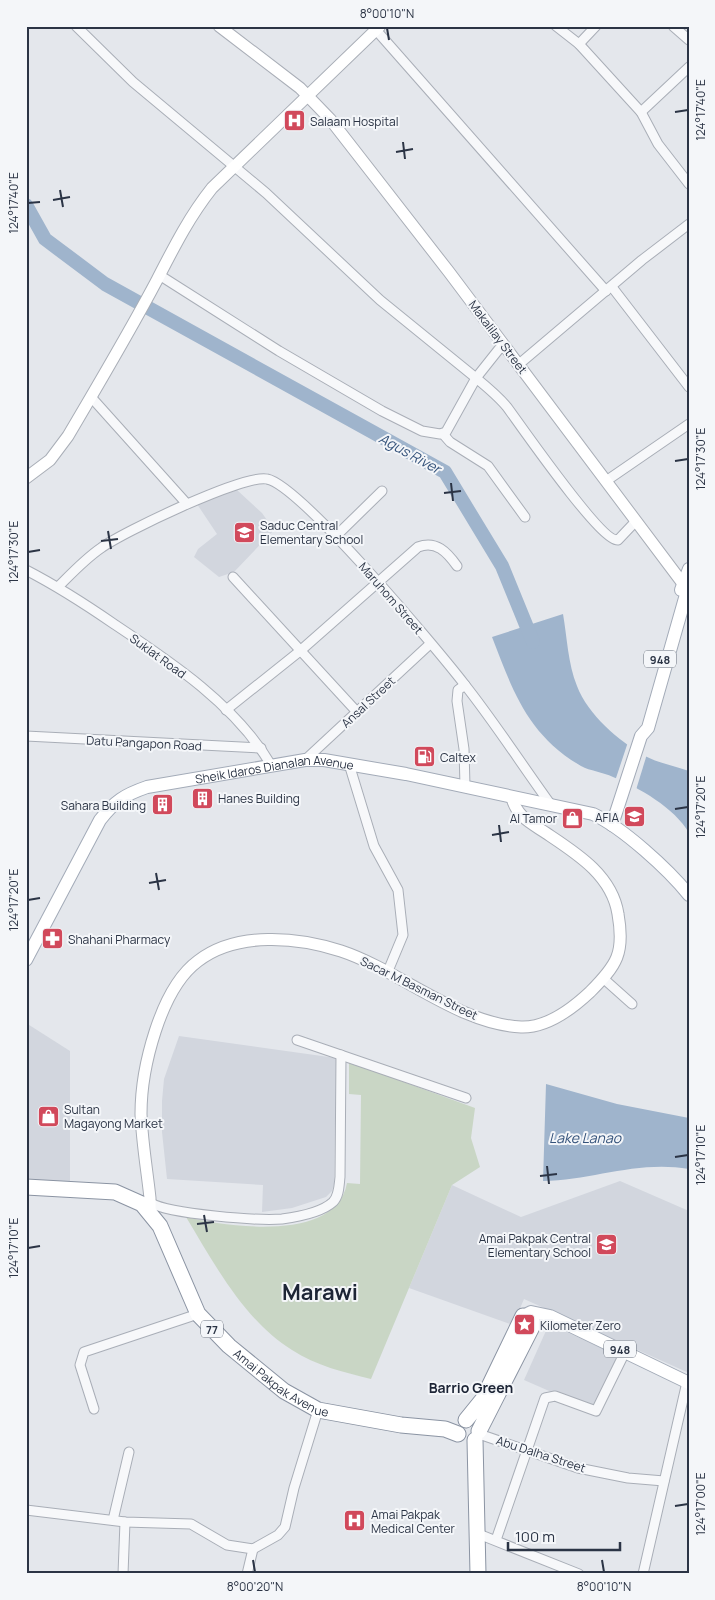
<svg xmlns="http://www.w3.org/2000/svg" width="715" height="1600" font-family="Manrope,sans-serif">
<rect width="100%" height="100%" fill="#e4e7ec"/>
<g fill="#d2d6de">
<path d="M237 490 262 513 274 530 234 572 219 577 194 557 198 549 217 534 197 504Z"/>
<path d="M26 1023 70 1051V1183L26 1181Z"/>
<path d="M179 1036 336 1058 334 1184 332 1191 326 1197 292 1208 262 1212 263 1185 167 1179 162 1132V1101L164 1079Z"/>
<path d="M620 1181 689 1211V1373L524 1299 513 1325 409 1288 452 1185 521 1217Z"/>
<path d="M549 1324 621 1357 595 1411 524 1380Z"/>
</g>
<path fill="#c9d6c5" d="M349 1062 475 1108 471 1138 480 1167 452 1185 371 1379C344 1372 316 1366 292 1350 244 1320 215 1265 186 1217 228 1227 336 1243 347 1183L360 1184 361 1095 349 1094Z"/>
<g fill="#9fb4cc">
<path d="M563 614C567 637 568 664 577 686 588 715 619 741 645 756 658 763 675 766 689 771V833C675 808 638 787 613 777 603 772 590 771 581 766 527 734 513 691 492 637Z"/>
<path d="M546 1084 617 1104 689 1118V1169C638 1160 593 1180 543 1181Z"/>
</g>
<path fill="#e4e7ec" d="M628 742 647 754 636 790 615 781Z"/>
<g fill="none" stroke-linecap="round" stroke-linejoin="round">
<path stroke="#9fb4cc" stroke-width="14" d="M26 205 45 239 105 284 445 472 502 566 533 642"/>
<defs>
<g id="street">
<path d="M76 26 133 82 266 193 380 300 476 378 503 344"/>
<path d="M556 26 579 44 641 112 658 144 689 184"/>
<path d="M673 26 689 40"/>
<path d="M376 30 606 291"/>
<path d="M579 44 596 26"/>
<path d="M641 112 689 67"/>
<path d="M164 278 279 351 382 411 422 431 440 434 446 432 476 378C487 387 498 396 507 407 521 426 601 542 618 540L636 521"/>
<path d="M612 287 689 387"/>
<path d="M518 365 642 260 689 224"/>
<path d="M91 397 187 504"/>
<path d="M443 434 450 442 488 466 525 517"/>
<path d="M606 481 689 424"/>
<path d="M336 536 382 491"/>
<path d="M26 570C57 586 85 604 114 624 171 662 236 705 271 765"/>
<path d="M233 577 357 712"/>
<path d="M59 586C72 573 85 559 101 548 123 532 244 474 267 479 300 485 438 650 465 685 495 723 522 765 551 805"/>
<path d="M226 710 300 651 418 547C436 540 447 552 457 566"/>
<path d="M26 736 261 748"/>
<path d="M305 760 430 644"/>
<path d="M349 764 374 846 398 890 403 935 388 971"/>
<path d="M465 786 464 749 457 701 458 690 465 685"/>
<path d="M604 979 632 1004"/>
<path d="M297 1040 466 1098"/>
<path d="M151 1203C169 1214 259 1221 282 1219 297 1217 321 1213 333 1202 339 1196 339 1186 340 1177L341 1055"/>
<path d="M94 1409 80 1365 84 1352 198 1314"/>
<path d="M479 1434 578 1468 628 1478 664 1481"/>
<path d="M26 1510 125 1522 191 1524 227 1545 253 1549 278 1535 285 1527 294 1488 318 1410"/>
<path d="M113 1520 129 1452"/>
<path d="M476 1533 579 1574"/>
<path d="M496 1540 545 1398 555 1396 596 1411 625 1352"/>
<path d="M123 1574 125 1522"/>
<path d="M247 1574 253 1549"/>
<path d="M643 1574 687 1382"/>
</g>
<g id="secondary">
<path d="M219 26 300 88 330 119 449 272 687 589"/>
<path d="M26 478 50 460 68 436C98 385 129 333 157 280 174 247 189 217 212 188L380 26"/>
<path d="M150 1211V1198C147 1170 142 1142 141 1114 141 1069 160 989 198 961 237 931 298 937 341 951 401 971 458 1024 521 1027 547 1028 573 1008 590 992 617 965 625 953 618 914 612 875 576 853 546 833 531 823 517 817 512 798"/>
</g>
<g id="primary">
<path d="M681 590 689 569"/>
<path d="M612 825 641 736 648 728 689 584"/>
<path id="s1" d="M26 960 100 820C115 801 124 795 147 787L305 760H324L406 774 593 814C623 828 668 869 689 895"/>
<path d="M523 1316 531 1312 550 1316 689 1383"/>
</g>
<g id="highway">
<path id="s2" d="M26 1187 115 1192 142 1204 160 1226 198 1314 229 1346 284 1391 318 1410 401 1425 445 1429 458 1434"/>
<path d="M466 1420 483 1399 523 1316 531 1319 533 1325 479 1431"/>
<path d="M475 1440 478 1574"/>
</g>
</defs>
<use href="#street" stroke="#a9aeb7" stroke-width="11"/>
<use href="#secondary" stroke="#a9aeb7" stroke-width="13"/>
<use href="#primary" stroke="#a3abb8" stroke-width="14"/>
<use href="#highway" stroke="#8b94a3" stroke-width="17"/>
<use href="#street" stroke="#f7f8fa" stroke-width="9"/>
<use href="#secondary" stroke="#fff" stroke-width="11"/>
<use href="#primary" stroke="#fff" stroke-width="12"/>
<use href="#highway" stroke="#fff" stroke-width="15"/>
</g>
<path fill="none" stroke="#2b3445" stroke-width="2" d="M387 28 389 40M675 112 688 110M403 142 405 159M396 152 413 149M60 190 63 207M53 200 70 197M28 203 40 202M675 461 688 459M451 483 453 501M444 493 461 491M108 531 111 549M101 541 118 539M28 552 40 550M675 809 688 807M499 825 501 842M492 835 509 832M156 873 159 890M149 883 166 880M28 900 40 898M675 1157 688 1155M547 1166 549 1184M540 1176 557 1174M204 1215 207 1232M197 1224 214 1222M28 1248 40 1246M675 1506 688 1504M253 1560 255 1572M602 1560 604 1572"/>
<defs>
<symbol id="hospital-square" viewBox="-11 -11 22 22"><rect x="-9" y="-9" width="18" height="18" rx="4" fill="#d1495b" stroke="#f4f6f9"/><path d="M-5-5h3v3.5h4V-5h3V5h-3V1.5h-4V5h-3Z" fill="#fff"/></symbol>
<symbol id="school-square" viewBox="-11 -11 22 22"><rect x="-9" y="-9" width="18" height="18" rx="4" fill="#d1495b" stroke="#f4f6f9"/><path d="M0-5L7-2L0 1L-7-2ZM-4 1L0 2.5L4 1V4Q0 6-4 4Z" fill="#fff"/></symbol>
<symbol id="fuel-square" viewBox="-11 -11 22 22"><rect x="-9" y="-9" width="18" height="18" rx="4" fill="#d1495b" stroke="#f4f6f9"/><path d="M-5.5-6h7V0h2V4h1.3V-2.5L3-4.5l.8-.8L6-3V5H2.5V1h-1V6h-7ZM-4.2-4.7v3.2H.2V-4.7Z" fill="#fff"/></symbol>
<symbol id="building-square" viewBox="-11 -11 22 22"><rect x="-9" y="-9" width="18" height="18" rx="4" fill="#d1495b" stroke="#f4f6f9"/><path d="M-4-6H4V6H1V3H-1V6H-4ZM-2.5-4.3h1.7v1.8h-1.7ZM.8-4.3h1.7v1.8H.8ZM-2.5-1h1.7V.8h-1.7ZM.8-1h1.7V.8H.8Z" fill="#fff"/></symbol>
<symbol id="shop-square" viewBox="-11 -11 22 22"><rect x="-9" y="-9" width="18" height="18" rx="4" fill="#d1495b" stroke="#f4f6f9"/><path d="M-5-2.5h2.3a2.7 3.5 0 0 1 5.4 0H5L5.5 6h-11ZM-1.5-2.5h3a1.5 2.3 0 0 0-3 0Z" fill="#fff"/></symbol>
<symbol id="pharmacy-square" viewBox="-11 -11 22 22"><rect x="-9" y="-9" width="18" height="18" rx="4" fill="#d1495b" stroke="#f4f6f9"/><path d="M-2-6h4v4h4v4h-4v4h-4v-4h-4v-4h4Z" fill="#fff"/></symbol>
<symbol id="sight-square" viewBox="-11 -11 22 22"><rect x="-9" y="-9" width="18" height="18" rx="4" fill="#d1495b" stroke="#f4f6f9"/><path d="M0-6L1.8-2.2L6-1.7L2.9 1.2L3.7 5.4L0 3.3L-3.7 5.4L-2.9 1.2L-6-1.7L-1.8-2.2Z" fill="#fff"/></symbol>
</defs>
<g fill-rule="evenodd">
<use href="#hospital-square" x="282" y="108" width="25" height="25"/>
<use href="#school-square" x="232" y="520" width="25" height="25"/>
<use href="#fuel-square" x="412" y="744" width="25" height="25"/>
<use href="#building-square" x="190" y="786" width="25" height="25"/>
<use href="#building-square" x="150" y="792" width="25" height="25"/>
<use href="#school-square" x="622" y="804" width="25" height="25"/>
<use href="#shop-square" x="560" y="806" width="25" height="25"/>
<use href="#pharmacy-square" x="40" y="926" width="25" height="25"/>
<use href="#shop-square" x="36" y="1104" width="25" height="25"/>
<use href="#school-square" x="594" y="1232" width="25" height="25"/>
<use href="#sight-square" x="512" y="1312" width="25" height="25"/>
<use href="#hospital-square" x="342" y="1508" width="25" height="25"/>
</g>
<g text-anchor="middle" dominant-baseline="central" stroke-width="4" stroke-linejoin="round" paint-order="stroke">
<g fill="#f4f6f9" stroke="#676e7b" stroke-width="1">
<rect x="644" y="650.5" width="32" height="17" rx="4"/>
<rect x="201" y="1320.5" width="22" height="17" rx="4"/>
<rect x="604" y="1340.5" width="32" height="17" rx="4"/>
</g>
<g font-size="11" font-weight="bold" fill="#2b3445">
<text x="660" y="659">948</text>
<text x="212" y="1329">77</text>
<text x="620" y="1349">948</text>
</g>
<g font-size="12" fill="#2b3445" stroke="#f4f6f9" text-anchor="start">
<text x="310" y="121">Salaam Hospital</text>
<text x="260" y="525">Saduc Central<tspan x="260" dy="14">Elementary School</tspan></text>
<text x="440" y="757">Caltex</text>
<text x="218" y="798">Hanes Building</text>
<text x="146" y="805" text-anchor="end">Sahara Building</text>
<text x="619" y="817" text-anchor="end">AFIA</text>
<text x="557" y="818" text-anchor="end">Al Tamor</text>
<text x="68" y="939">Shahani Pharmacy</text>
<text x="64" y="1109">Sultan<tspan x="64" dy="14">Magayong Market</tspan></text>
<text x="591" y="1238" text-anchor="end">Amai Pakpak Central<tspan x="591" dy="14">Elementary School</tspan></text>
<text x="540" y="1325">Kilometer Zero</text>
<text x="371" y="1514">Amai Pakpak<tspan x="371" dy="14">Medical Center</tspan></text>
</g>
<g font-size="12" fill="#2b3445" stroke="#f4f6f9">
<text transform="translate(498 337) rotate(53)">Makalilay Street</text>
<text transform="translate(391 598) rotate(49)">Maruhom Street</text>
<text transform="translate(158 656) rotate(36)">Suklat Road</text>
<text transform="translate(368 702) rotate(-43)">Ansal Street</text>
<text transform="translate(144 743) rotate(3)">Datu Pangapon Road</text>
<text stroke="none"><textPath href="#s1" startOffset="346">Sheik Idaros Dianalan Avenue</textPath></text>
<text transform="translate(419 988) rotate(26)">Sacar M Basman Street</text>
<text stroke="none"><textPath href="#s2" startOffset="352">Amai Pakpak Avenue</textPath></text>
<text transform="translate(541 1454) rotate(18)">Abu Dalha Street</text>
</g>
<g font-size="14" font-style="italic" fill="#34527a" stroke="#f4f6f9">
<text transform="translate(410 453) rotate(29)">Agus River</text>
<text x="585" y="1137">Lake Lanao</text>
</g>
<g font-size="14" font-weight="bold" fill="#1d2536" stroke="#f4f6f9">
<text x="471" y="1387">Barrio Green</text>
</g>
<g font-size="22" font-weight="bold" fill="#1d2536" stroke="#f4f6f9">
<text x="320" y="1292">Marawi</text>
</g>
</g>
<rect width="715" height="1600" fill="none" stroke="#f4f6f9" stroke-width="55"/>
<path d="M508 1542v8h112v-8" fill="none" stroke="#2b3445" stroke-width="2.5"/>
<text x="515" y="1542" font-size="15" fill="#2b3445" stroke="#f4f6f9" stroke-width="4" paint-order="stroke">100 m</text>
<rect x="28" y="28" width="660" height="1544" fill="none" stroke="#2b3445" stroke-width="2"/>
<g font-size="12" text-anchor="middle" fill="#2b3445">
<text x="387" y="18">8°00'10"N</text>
<text transform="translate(701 110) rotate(-90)" y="4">124°17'40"E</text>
<text transform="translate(14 203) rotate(-90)" y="4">124°17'40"E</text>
<text transform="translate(701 459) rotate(-90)" y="4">124°17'30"E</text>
<text transform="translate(14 552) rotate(-90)" y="4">124°17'30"E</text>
<text transform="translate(701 807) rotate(-90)" y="4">124°17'20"E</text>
<text transform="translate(14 900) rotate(-90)" y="4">124°17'20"E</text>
<text transform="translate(701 1155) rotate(-90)" y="4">124°17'10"E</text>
<text transform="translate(14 1248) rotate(-90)" y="4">124°17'10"E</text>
<text transform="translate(701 1504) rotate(-90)" y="4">124°17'00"E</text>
<text x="255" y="1591">8°00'20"N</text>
<text x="604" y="1591">8°00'10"N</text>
</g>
</svg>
